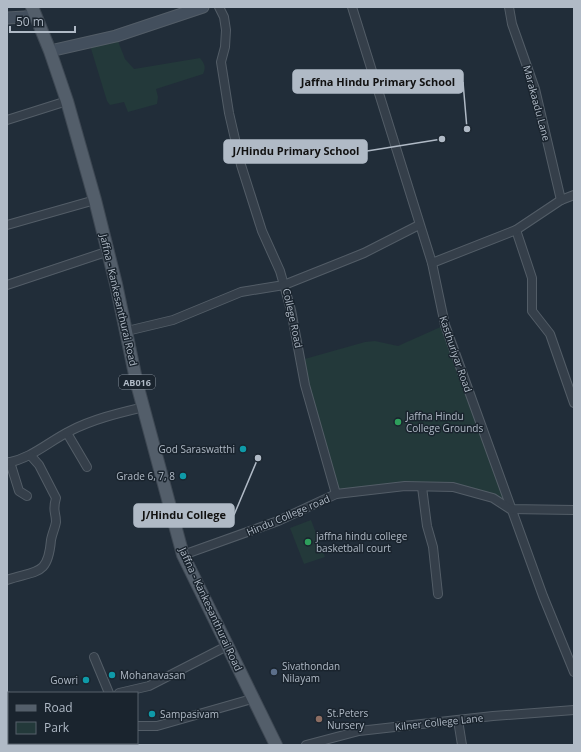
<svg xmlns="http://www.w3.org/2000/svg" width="581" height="752" font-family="'Open Sans',sans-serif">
<rect width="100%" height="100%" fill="#212d39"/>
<g fill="#23393a">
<path d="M116 36 125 59 134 69 200 58C205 64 206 68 203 74L156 89 158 97 157 104 128 112 124 102 110 105 107 101 89 42Z"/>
<path d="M445 325 510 509C457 476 395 488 336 494L301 360 365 342 375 341 398 346Z"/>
<path d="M311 520 325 557 304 564 290 528Z"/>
</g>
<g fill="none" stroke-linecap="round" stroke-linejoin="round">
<defs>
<g id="street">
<path d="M352 7 432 263 445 325 543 596 574 672"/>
<path d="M509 7 512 24 535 89 561 200"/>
<path d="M7 120 67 101"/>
<path d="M7 225 95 200"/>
<path d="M516 230 532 278V311L550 334 574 403"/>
<path d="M432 263 516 230 561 200 574 195"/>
<path d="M7 285 109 251"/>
<path d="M127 331 173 320 241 292 284 285 280 271 262 231 241 165 229 113 221 62 225 47 226 30 224 17 219 7"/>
<path d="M67 433 87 467"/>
<path d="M10 462 19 491 27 496"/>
<path d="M7 463C32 458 48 442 70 431 93 419 119 413 144 407"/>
<path d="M422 487 427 526 433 547 438 594"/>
<path d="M336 494 305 385 291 310 284 285 364 253 419 225"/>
<path d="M183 555 278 521 336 494 405 486 453 487 493 498 510 509 574 510"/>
<path d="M7 580C37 570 48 576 51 540 52 534 55 528 56 522 56 511 52 512 56 498L39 465 31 456"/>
<path d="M94 657 109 693"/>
<path d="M119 693 149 686 227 646"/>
<path d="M7 696 9 706"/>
<path d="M458 720 462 745"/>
<path d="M137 726H157L255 698"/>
<path d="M15 743 16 745"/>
<path d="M306 745 359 731 493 716 574 710"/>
</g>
<g id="secondary">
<path d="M7 18 25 17 35 15"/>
<path d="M50 51 116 36 203 7"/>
</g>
<path id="primary" d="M32 7 50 51 67 101 95 200 116 284 137 384 183 555 276 745"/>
</defs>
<use href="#street" stroke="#535d67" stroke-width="10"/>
<use href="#secondary" stroke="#535d67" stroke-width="13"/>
<use href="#primary" stroke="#3e4853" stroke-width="14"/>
<use href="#street" stroke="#353f4a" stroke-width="8"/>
<use href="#secondary" stroke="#434f5d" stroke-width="11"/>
<use href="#primary" stroke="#535e6a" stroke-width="12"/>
</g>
<g fill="#2e9e5b" stroke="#1a242e" stroke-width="1.5">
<circle cx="398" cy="422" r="4"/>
<circle cx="308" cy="542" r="4"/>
</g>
<g fill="#0f9aa8" stroke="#1a242e" stroke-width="1.5">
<circle cx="243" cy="449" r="4"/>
<circle cx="183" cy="476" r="4"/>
<circle cx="112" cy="675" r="4"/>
<circle cx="86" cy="680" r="4"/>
<circle cx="152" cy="714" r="4"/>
</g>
<circle fill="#5c6f8a" stroke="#1a242e" stroke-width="1.5" cx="274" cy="672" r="4"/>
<circle fill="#8d6e63" stroke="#1a242e" stroke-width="1.5" cx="319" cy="719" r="4"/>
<g text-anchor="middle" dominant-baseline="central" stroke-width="3" stroke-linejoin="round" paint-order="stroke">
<rect fill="#1a242e" stroke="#838d98" stroke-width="1" x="119" y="375" width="36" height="14" rx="3"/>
<g font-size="9" font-weight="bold" fill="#b0bac6">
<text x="137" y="382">AB016</text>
</g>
<g font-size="10" fill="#b0bac6" stroke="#1a242e">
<text transform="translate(537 103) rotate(75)">Marakaadu Lane</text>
<text transform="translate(119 300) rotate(77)">Jaffna - Kankesanthurai Road</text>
<text transform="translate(293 318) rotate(78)">College Road</text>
<text transform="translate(456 354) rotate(71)">Kasthuriyar Road</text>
<text transform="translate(288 515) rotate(-23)">Hindu College road</text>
<text transform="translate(211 609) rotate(65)">Jaffna - Kankesanthurai Road</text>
<text transform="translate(439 722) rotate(-6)">Kilner College Lane</text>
</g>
<g font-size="10" fill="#b0bac6" stroke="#1a242e" text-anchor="start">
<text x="406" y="416">Jaffna Hindu<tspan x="406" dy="12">College Grounds</tspan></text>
<text x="235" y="449" text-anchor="end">God Saraswatthi</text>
<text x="175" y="476" text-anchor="end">Grade 6, 7, 8</text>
<text x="316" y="536">jaffna hindu college<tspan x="316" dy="12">basketball court</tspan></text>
<text x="282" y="666">Sivathondan<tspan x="282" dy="12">Nilayam</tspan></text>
<text x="120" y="675">Mohanavasan</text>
<text x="78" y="680" text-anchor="end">Gowri</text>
<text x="327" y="713">St.Peters<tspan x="327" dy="12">Nursery</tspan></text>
<text x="160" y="714">Sampasivam</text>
</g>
</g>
<path fill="none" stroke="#b0bac6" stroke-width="1.5" d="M467 129L463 82M442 139L367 151M258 458L234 515"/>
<g fill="#b0bac6" stroke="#1a242e" stroke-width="1.5">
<circle cx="467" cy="129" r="4"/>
<circle cx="442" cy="139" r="4"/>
<circle cx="258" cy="458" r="4"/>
</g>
<g fill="#b0bac6" stroke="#b0bac6" stroke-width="1.5">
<rect x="293" y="70" width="170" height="23" rx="4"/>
<rect x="224" y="140" width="143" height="23" rx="4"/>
<rect x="134" y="504" width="100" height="23" rx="4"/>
</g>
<g font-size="11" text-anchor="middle" font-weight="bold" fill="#111">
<text x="378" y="86">Jaffna Hindu Primary School</text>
<text x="296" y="155">J/Hindu Primary School</text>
<text x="184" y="519">J/Hindu College</text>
</g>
<rect width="581" height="752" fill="none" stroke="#b0bac6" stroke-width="16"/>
<rect x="8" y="692" width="130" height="52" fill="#1a242e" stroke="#56606b"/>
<rect x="16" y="705" width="20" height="6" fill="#535e6a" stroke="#56606b"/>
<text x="44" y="712" font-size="12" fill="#b0bac6">Road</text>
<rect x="16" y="722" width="20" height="12" fill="#23393a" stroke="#56606b"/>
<text x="44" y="732" font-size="12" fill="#b0bac6">Park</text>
<path d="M10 26v6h65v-6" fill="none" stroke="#b0bac6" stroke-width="2"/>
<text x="16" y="26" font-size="12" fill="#b0bac6" stroke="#1a242e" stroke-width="3" paint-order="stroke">50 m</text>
</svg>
